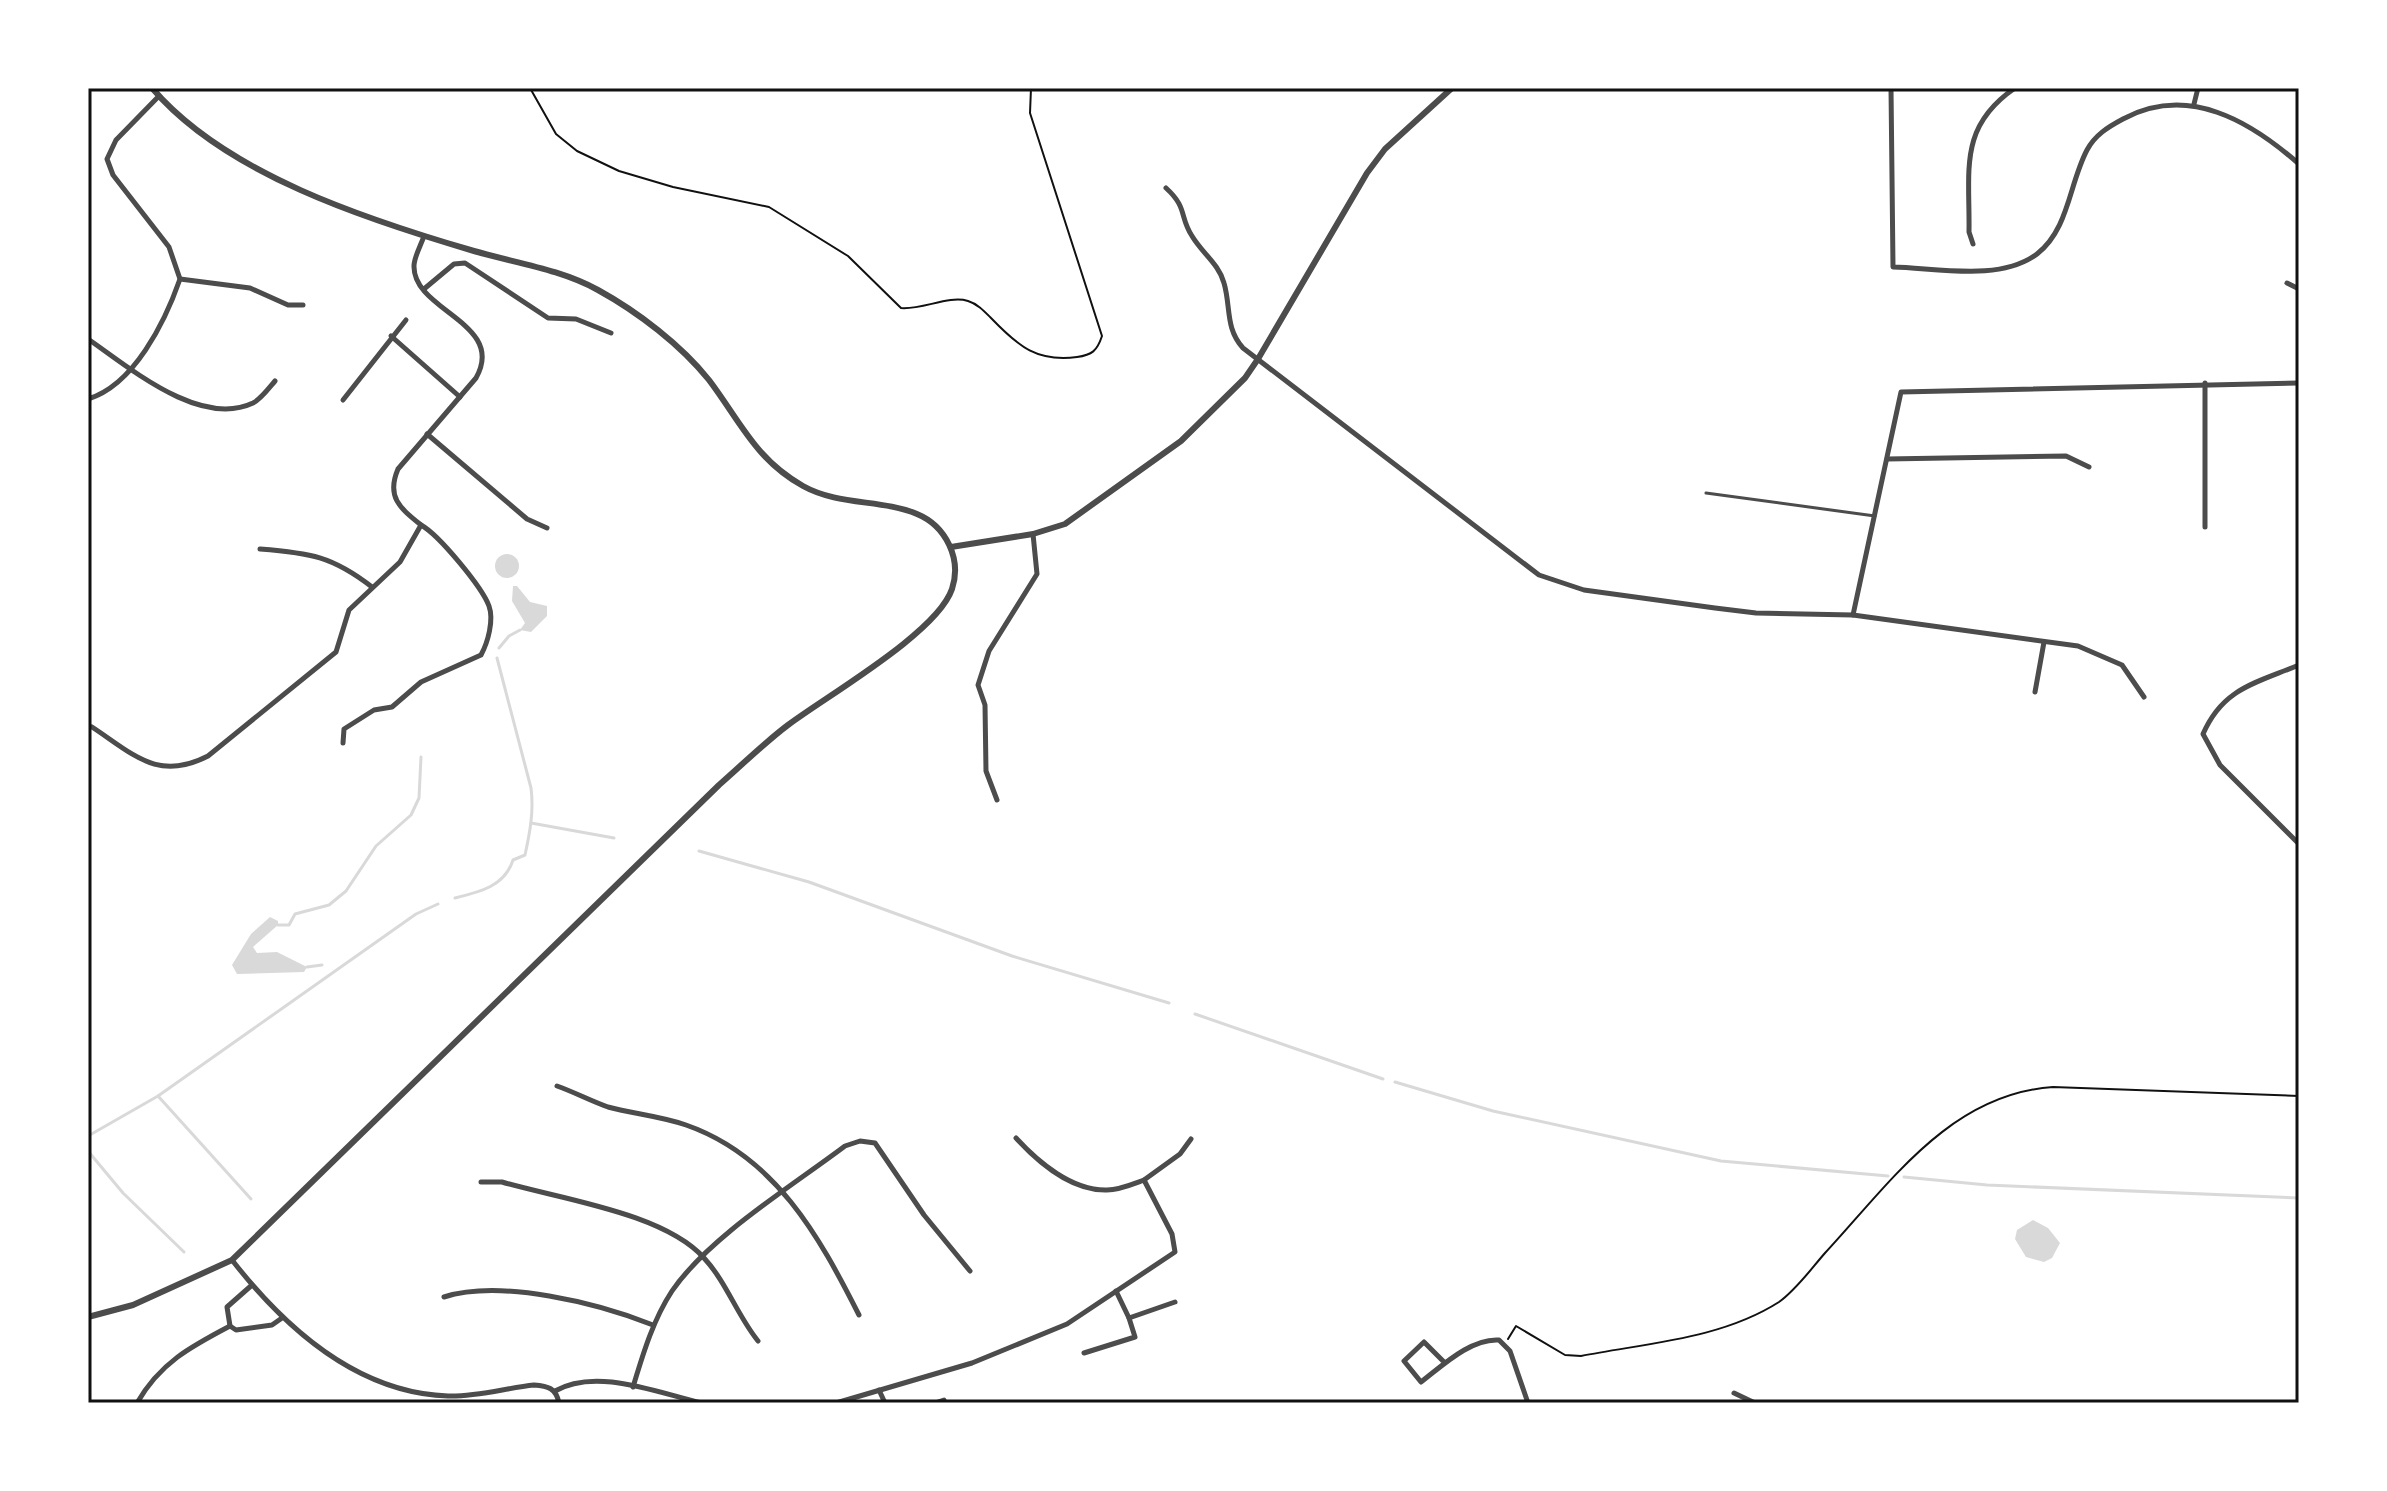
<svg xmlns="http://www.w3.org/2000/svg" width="2387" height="1491" font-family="Inter,sans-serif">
<rect width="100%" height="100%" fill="#fff"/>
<g fill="#d9d9d9">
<circle cx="507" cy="566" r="12"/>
<path d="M513 586H517L530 602 547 606V616L531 632 520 630 525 623 512 601Z"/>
<path d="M270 917 278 921V925L253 947 257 953 277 952 307 967 304 972 237 974 232 965 251 934Z"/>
<path d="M2033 1220 2048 1228 2060 1243 2052 1258 2044 1262 2026 1257 2015 1239 2017 1230Z"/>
</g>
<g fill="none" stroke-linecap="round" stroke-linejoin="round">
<g stroke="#d9d9d9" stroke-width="3">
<path d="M499 648 509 636 520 630"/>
<path d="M531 823 614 838"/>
<path d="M699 851 809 882 1012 956 1169 1003"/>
<path d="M455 898C480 892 505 886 513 860L525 855C530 832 534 811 531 788L497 658"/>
<path d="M278 925H289L295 914 329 905 346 891 376 846 411 815 419 798 421 757"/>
<path d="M307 967 322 965"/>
<path d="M1195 1014 1383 1079"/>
<path d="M1395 1082 1493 1111 1721 1161 1888 1176"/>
<path d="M158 1096 251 1199"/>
<path d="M88 1136 158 1096 416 914 438 904"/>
<path d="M88 1151 123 1193 184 1252"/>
<path d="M1904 1177 1987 1185 2299 1198"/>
</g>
<g stroke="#111" stroke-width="2">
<path d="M530 88 556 134 577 151 619 171 673 187 769 207 848 256 901 308C922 310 949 295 968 301 978 304 985 312 992 319 1019 347 1037 362 1077 357 1092 355 1097 351 1102 336L1030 113 1031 88"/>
<path d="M1508 1339 1516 1326 1565 1355 1581 1356C1647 1343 1721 1339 1779 1302 1796 1290 1811 1269 1825 1253 1890 1183 1950 1094 2053 1087L2299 1096"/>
</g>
<path stroke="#4c4c4c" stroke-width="3" d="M1706 493 1875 516"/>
<g stroke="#4c4c4c" stroke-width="5">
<path d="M1891 88 1893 267C1937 268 2000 282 2037 254 2069 229 2069 184 2087 150 2095 135 2108 127 2123 119 2188 84 2250 121 2299 164"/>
<path d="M2194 104 2198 88"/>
<path d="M1166 188C1188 208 1179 216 1192 236 1202 253 1219 264 1224 283 1231 307 1225 328 1243 348L1539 575 1584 590 1715 608 1756 613 1853 615 2078 646 2122 665 2144 697"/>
<path d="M1973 244 1969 232C1970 170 1958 127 2015 88"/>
<path d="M180 279 250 288 288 305H303"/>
<path d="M2287 283 2299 289"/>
<path d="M424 289 454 264 465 263 548 318 576 319 611 333"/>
<path d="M391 336 460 397"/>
<path d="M88 339C130 368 200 428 253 403 261 399 269 388 275 381"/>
<path d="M2205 383V527"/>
<path d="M88 399C134 385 165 322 180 279L169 247 113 175 107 159 116 140 159 96"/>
<path d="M343 400 406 320"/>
<path d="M427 434 527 519 547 528"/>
<path d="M1887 459 2066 456 2089 467"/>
<path d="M260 549C310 553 332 556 372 587"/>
<path d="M1853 615 1901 392 2299 383"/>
<path d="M2299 665C2256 683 2223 688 2203 734L2220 765 2299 844"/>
<path d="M2035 692 2044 642"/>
<path d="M92 727C133 754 158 782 208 756L336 652 349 610 400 562 421 525C400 508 386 497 398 469L476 378C507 323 413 311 414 266 414 257 421 245 424 236"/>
<path d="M343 743 344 729 374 710 392 707 421 682 481 655C488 642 494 620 489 606 482 587 439 535 421 525"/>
<path d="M997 800 986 771 985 705 978 685 989 651 1037 574 1033 534"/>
<path d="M557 1086C574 1092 591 1101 608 1107 634 1114 660 1116 686 1125 775 1156 819 1236 859 1315"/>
<path d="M1144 1180 1180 1154 1191 1139"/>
<path d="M481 1182H502C560 1199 664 1213 704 1258 727 1283 737 1315 758 1341"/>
<path d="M232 1260C285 1328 358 1393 448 1396 476 1397 506 1388 534 1385 548 1386 556 1388 559 1403"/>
<path d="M1116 1291 1129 1318"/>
<path d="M444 1297C501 1279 598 1303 653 1325"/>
<path d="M230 1326 227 1307 252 1285"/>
<path d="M1084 1353 1135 1337 1129 1318 1175 1302"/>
<path d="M1445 1363 1424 1342 1404 1361 1421 1382C1442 1366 1471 1338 1499 1340L1510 1351 1528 1403"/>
<path d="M633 1387C643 1354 653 1320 672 1291 709 1237 792 1186 845 1146L860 1141 875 1143 924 1215 970 1271"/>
<path d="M879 1390 885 1403"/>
<path d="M555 1391C596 1367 658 1393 702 1403"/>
<path d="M1734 1393 1755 1403"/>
<path d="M137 1403C160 1363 190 1347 230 1326L236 1330 272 1325 282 1318"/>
<path d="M836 1403 972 1363 1067 1324 1175 1252 1172 1234 1144 1180C1133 1184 1119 1190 1107 1190 1072 1191 1038 1162 1016 1138"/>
<path d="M935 1403 944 1400"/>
</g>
<g stroke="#4c4c4c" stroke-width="6">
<path d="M951 547 1033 534 1065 524 1181 441 1245 378 1258 359 1367 173 1385 149 1452 88"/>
<path d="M88 1317 133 1305 232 1260 719 785C742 765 764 743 788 725 828 695 937 633 952 589 962 559 946 526 917 514 881 499 839 506 803 486 755 459 740 421 709 380 681 345 638 312 598 290 560 269 515 263 474 251 368 220 225 174 152 88"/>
</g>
</g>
<rect width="2387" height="1491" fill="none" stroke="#ffffff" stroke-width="180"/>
<rect x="90" y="90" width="2207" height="1311" fill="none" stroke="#111" stroke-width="3"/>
</svg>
